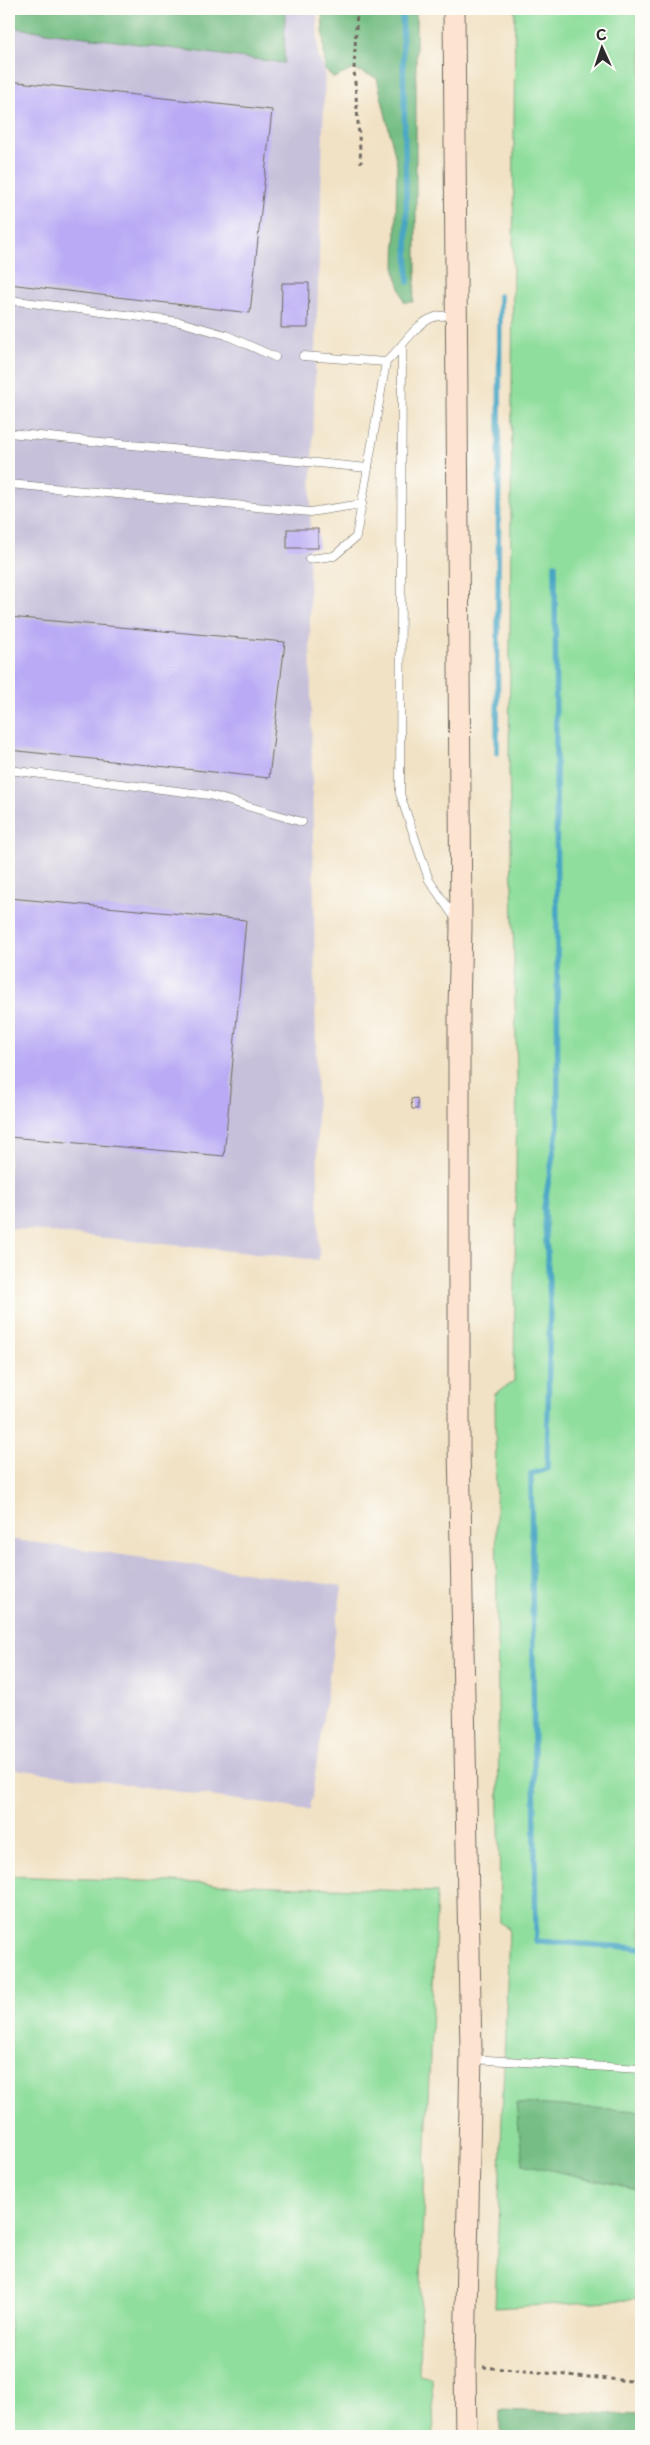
<svg xmlns="http://www.w3.org/2000/svg" width="650" height="2445" font-family="'Playpen Sans',sans-serif">
<rect width="100%" height="100%" fill="#fdfcf7"/>
<filter id="ink" filterUnits="userSpaceOnUse"><feTurbulence type="fractalNoise" baseFrequency=".02" numOctaves="2"/><feDisplacementMap in="SourceGraphic" scale="10" xChannelSelector="R" yChannelSelector="G"/><feConvolveMatrix kernelMatrix="1 2 1 2 8 2 1 2 1" color-interpolation-filters="sRGB"/></filter>
<filter id="wash" filterUnits="userSpaceOnUse"><feTurbulence type="fractalNoise" baseFrequency=".0096" numOctaves="4" result="noise"/><feDisplacementMap in="SourceGraphic" scale="20" xChannelSelector="R" yChannelSelector="G"/><feGaussianBlur stdDeviation="1.12" result="paint"/><feColorMatrix in="noise" values="0 0 0 0 0 0 0 0 0 0 0 0 0 0 0 0 0 1.4 0 .05"/><feComposite in="paint" operator="in"/></filter>
<g filter="url(#wash)">
<rect width="100%" height="100%" fill="#f1e2c5"/>
<g fill="#c6c0da">
<path d="M9 9H317L318 56 325 70 309 559 319 1260 9 1228Z"/>
<path d="M9 1539 342 1586 310 1810 9 1768Z"/>
</g>
<g fill="#90de9d" stroke="#5e8464">
<path d="M515 9H641V2299L495 2308 509 1928 500 1923 495 1394 514 1381 517 1077 509 770Z"/>
<path d="M9 1876 437 1892 422 2238 419 2375 432 2378 434 2436H9Z"/>
</g>
<g fill="#74bd84" stroke="#507458">
<path d="M9 9H285L284 63 9 27Z"/>
<path d="M322 9H416V272L413 302H404L395 271 397 164 377 78 354 69 334 78 325 70Z"/>
<path d="M516 2103 641 2111V2134H637L641 2190 523 2164Z"/>
<path d="M500 2410 641 2415V2436H500Z"/>
</g>
<g fill="none" stroke-linecap="round" stroke-linejoin="round">
<g stroke="#46a6c5" stroke-width="5.5">
<path d="M402 9 408 282"/>
<path d="M555 565 558 1126 544 1208 550 1299 547 1469 531 1474 536 1941 641 1948"/>
<path d="M497 753 500 296"/>
</g>
</g>
<g id="blocks">
<g fill="#baaaf5">
<path d="M9 81 272 110 250 313 9 284Z"/>
<path d="M282 283H309L308 328H281Z"/>
<rect x="287" y="529" width="31" height="19"/>
<path d="M9 617 285 642 269 778 9 750Z"/>
<path d="M9 898 246 920 224 1156 9 1137Z"/>
<path d="M417 1098 418 1109H412L411 1099Z"/>
</g>
</g>
</g>
<g filter="url(#ink)">
<use href="#blocks" fill-opacity="0" stroke="#706b61" stroke-width="1"/>
<g fill="none" stroke-linecap="round" stroke-linejoin="round">
<defs>
<g id="lane">
<path d="M9 300 180 322 226 335 275 357"/>
<path d="M402 348 400 794 429 880 455 918"/>
<path d="M303 356 386 362C401 349 416 322 435 317 441 315 448 316 454 315"/>
<path d="M9 433 368 468"/>
<path d="M9 484 310 512 362 504"/>
<path d="M309 559 334 556 356 537 386 362"/>
<path d="M9 770 209 795 302 822"/>
<path d="M471 2059 641 2069"/>
</g>
<path id="secondary" d="M454 9 461 927 459 1009V1446L471 2051 465 2365 466 2436"/>
</defs>
<use href="#lane" stroke="#706b61" stroke-width="9"/>
<use href="#secondary" stroke="#706b61" stroke-width="23"/>
<g stroke="#706b61" stroke-width="3" stroke-dasharray="4 4" stroke-linecap="butt">
<path d="M357 9 354 69 361 163"/>
<path d="M483 2367 641 2382"/>
</g>
<use href="#lane" stroke="#fff" stroke-width="8"/>
<use href="#secondary" stroke="#fde4d1" stroke-width="21"/>
</g>
</g>
<rect width="650" height="2445" fill="none" stroke="#fdfcf7" stroke-width="30"/>
<g transform="translate(602 48) rotate(357)" stroke="#fdfcf7" stroke-width="4" paint-order="stroke">
<path d="M0-4L9 19L0 12L-9 19Z" fill="#2b2b2b"/>
<text y="-8" font-size="14" font-weight="bold" text-anchor="middle" fill="#2b2b2b">С</text>
</g>
</svg>
